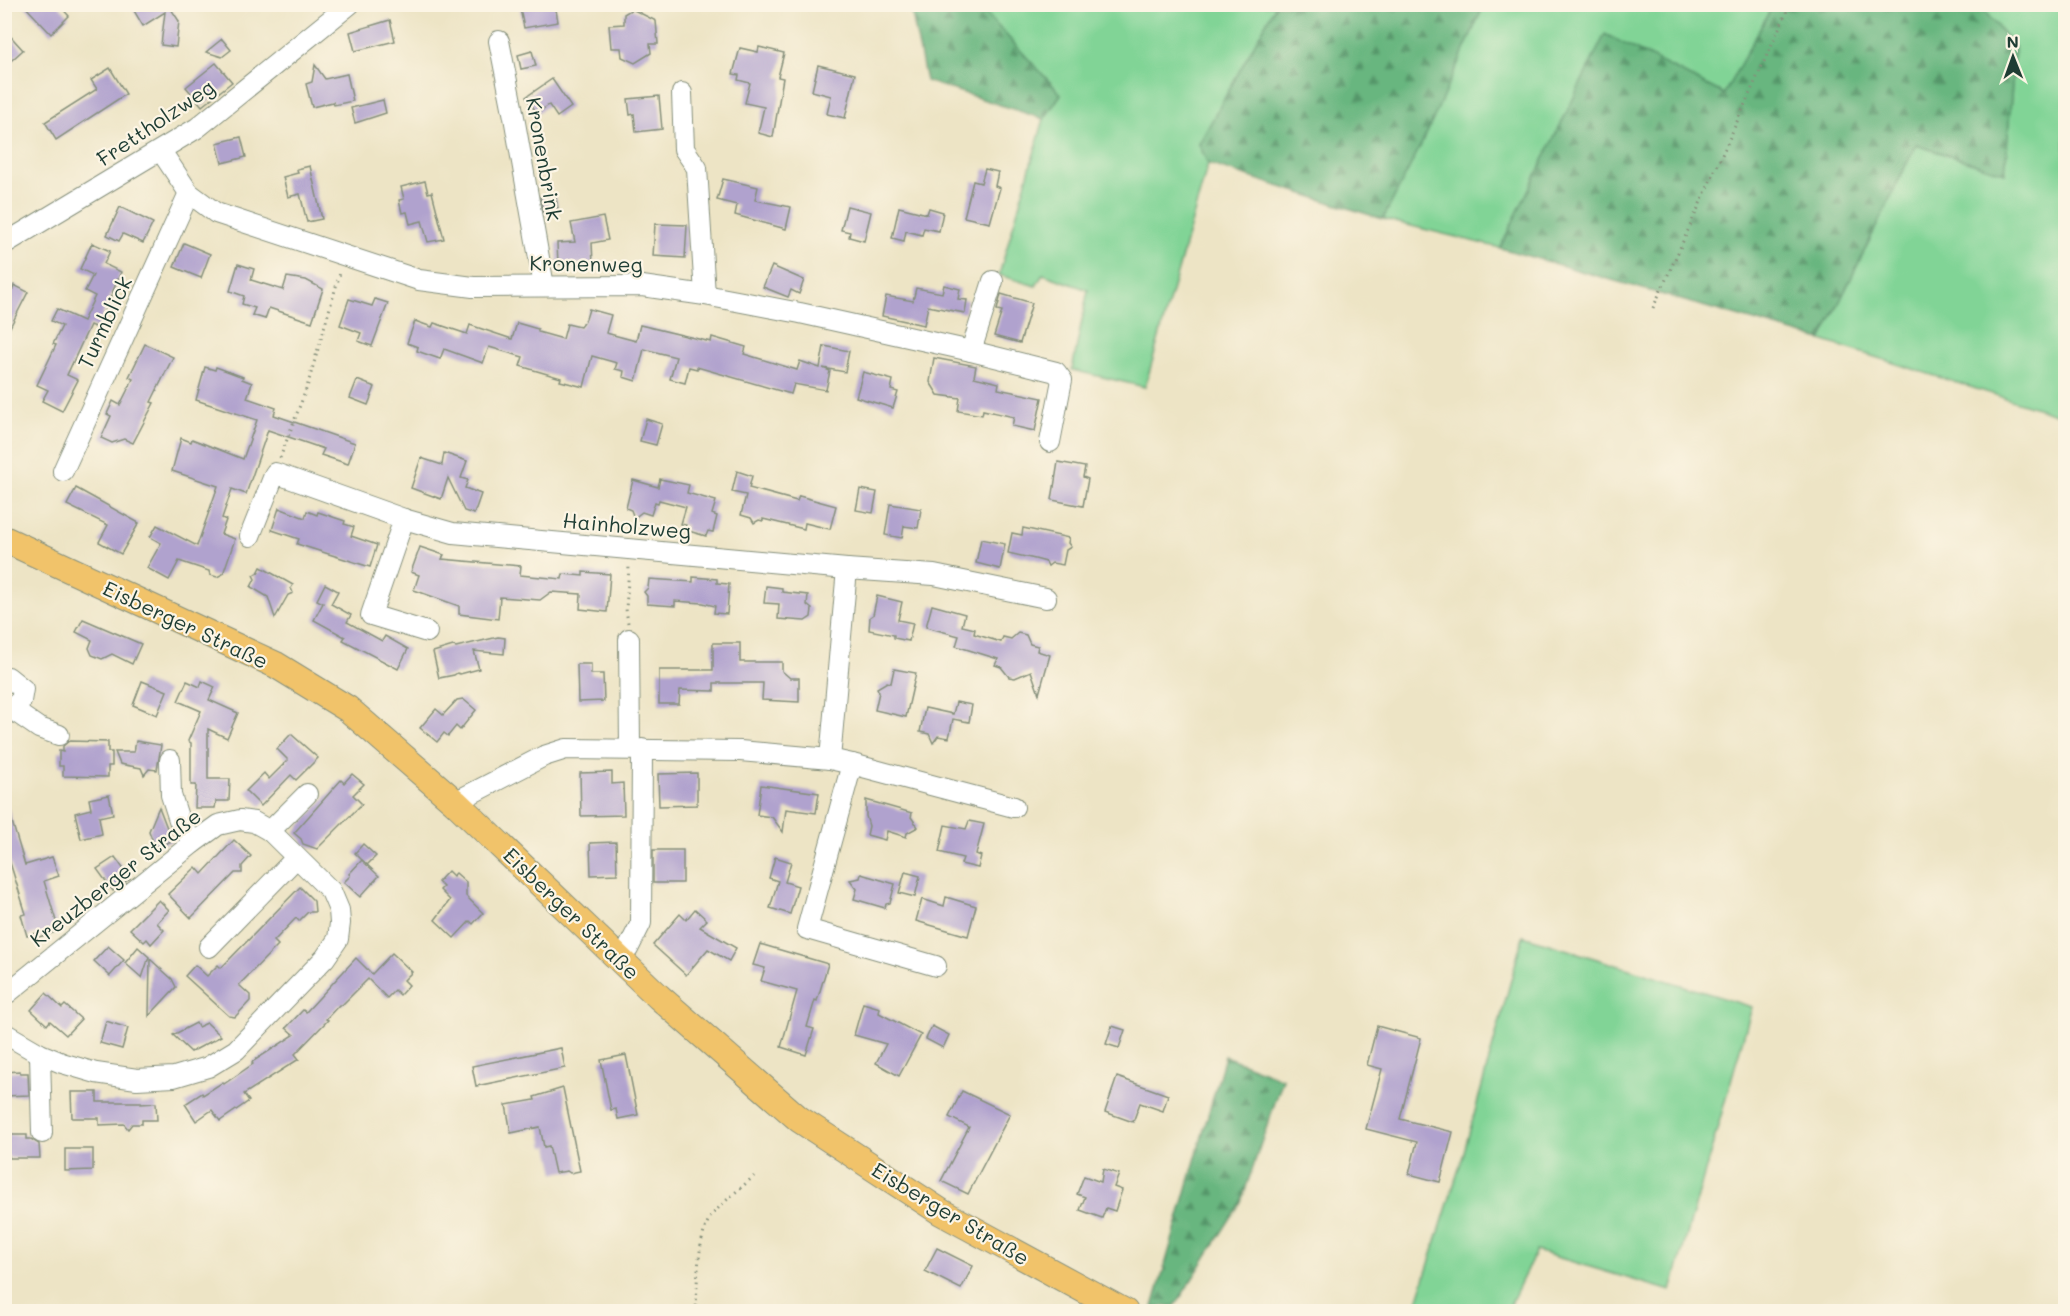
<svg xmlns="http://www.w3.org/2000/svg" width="2070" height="1316" font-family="Mali,sans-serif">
<defs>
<pattern id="forest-firs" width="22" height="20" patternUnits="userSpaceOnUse" patternTransform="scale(1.5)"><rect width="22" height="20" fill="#68b67f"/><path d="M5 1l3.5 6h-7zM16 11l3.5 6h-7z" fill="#559569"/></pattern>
</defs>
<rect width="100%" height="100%" fill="#fcf5e5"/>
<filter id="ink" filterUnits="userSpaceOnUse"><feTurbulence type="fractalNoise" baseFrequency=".0167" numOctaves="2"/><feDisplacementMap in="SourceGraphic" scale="12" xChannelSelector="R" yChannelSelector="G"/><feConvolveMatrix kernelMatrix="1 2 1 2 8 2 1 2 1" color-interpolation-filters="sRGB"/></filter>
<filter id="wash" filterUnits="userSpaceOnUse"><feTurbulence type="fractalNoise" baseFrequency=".008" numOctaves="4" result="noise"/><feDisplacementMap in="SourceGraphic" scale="24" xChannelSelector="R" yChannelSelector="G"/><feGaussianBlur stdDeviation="1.35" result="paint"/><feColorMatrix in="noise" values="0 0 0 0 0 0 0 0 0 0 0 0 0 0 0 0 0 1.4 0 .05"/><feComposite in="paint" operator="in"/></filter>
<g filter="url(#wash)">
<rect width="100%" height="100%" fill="#ede4c5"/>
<g fill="#81d496" stroke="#508865" stroke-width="1.5">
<path d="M978 5H1276L1199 144 1208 164 1145 387 1072 370 1088 290 1043 274 1036 286 999 275 1044 119 1061 94Z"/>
<path d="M1484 5H1773L1724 94 1605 35 1500 248 1383 219 1426 135Z"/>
<path d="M1979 5H2065V417L1821 340 1916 145 2005 173 2015 47Z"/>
<path d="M1523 936 1752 1007 1671 1291 1536 1251 1507 1311H1414L1462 1159Z"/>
</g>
<g fill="url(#forest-firs)" stroke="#447a5a" stroke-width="1.5">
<path d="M910 5H978L1061 94 1044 119 926 81Z"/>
<path d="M1276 5H1484L1426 135 1383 219 1208 164 1199 144Z"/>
<path d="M1773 5H1979L2015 47 2005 173 1916 145 1821 340 1500 248 1605 34 1724 94Z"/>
<path d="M1225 1056 1283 1079 1241 1202 1175 1306 1153 1307Z"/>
</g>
<g id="blocks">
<g fill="#b0a2ce">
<path d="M23 4H58L69 16 51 34Z"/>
<path d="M130 4H178L171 9 179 21 176 47 161 45 165 12 143 26Z"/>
<path d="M519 4H555L558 22 524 28Z"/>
<path d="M632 9 656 21 658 44H650L651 53 635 63 622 57 621 48H611L609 25 624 24V14Z"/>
<path d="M390 20 395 41 355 51 350 32Z"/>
<path d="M4 29 23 50 4 67Z"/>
<path d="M222 39 231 50 222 57 206 52Z"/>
<path d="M759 47 784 53 778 77 783 78 773 137 758 133 764 107 745 103 750 83 738 80 739 75 733 74 740 48 758 52Z"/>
<path d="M532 51 536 66 521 69 518 55Z"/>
<path d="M216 63 232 82 202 106 186 87Z"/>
<path d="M315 65 325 79 347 74 353 101 334 105 333 102 312 107 306 84 312 82Z"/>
<path d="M818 65 855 74 845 118 827 114 831 96 812 91Z"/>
<path d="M110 68 126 94 56 140 45 122 97 89 91 80Z"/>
<path d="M552 79 571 107 557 117 549 105 537 113 526 97Z"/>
<path d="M659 96 662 129 636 132 634 114 630 115 628 99Z"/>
<path d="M383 100 386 113 355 123 351 108Z"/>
<path d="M241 137 246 157 222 163 217 143Z"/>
<path d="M310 166 322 219 307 222 300 194 288 197 283 177 298 173 297 169Z"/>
<path d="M985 169 998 172 995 186 1000 188 990 223 964 217 973 181 981 183Z"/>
<path d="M723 179 758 187 755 200 791 207 786 229 735 215 737 205 717 200Z"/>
<path d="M425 181 428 193 432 192 444 239 428 242 422 221 410 224 407 212 402 213 399 200 404 199 401 187Z"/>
<path d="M555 194 558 209 543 212 540 197Z"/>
<path d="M847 206 871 212 864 241 849 237 850 232 841 230Z"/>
<path d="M120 207 153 223 143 243 123 234 119 241 107 235Z"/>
<path d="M899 207 927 214 929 208 943 212 939 231 924 228 922 235 906 231 904 241 892 238Z"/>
<path d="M603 217 608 240 592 243 593 263 558 264 557 243 575 242 571 223Z"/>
<path d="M655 224 687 225 685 258 653 256Z"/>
<path d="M92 243 110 251 104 264 121 272 97 328 90 325 67 375 78 380 62 411 42 401 48 390 37 385 56 345 53 344 62 326 51 321 57 309 83 321 95 296 85 291 93 275 80 269Z"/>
<path d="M184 243 210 254 201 278 174 267Z"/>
<path d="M238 264 254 269 251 280 283 290 287 277 306 280 323 289 312 322 269 308 265 319 252 315 255 308 242 304 244 296 230 291Z"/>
<path d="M772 266 804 280 799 294 791 290 788 297 763 287Z"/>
<path d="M4 285 13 289 14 285 28 292 4 339Z"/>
<path d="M944 285 960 289 958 299 967 300 965 313 928 306 924 325 882 316 886 296 913 301 916 288 942 293Z"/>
<path d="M1001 294 1032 303 1020 343 994 336 1002 311 997 310Z"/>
<path d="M349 299 372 306 375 299 388 303 372 346 358 341 361 333 340 325Z"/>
<path d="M589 309 611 315 606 333 636 341 640 325 711 342 712 337 746 347 744 354 797 370 800 361 820 368 824 346 849 351 845 372 823 368 830 371 826 390 794 384 791 394 697 367V369L689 367 685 383 670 379 676 357 644 349 636 381 623 377 624 371 615 369 617 363 592 356 584 387 560 381 561 378 520 366 523 357 489 347 483 363 444 349 440 359 417 351 418 347 407 343 415 321 432 327 434 323 467 334 470 325 512 339 517 323 538 329V332L563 339 567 324 580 327 586 319Z"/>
<path d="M145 344 173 357 151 402 154 403 133 443 124 439 112 443 101 438 111 416 107 414 113 401 120 405 133 379 129 377Z"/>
<path d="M934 358 976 366 974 377 999 383 998 389 1042 398 1035 431 1012 426 1014 417 983 410 982 415 958 411 960 398 938 395 930 382Z"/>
<path d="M205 367 215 370 216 367 243 377 242 379 252 383 247 398 276 408 274 415 355 443 348 464 321 455 324 449 268 430 246 494 232 489 222 518 226 520 221 534 235 539 223 574 217 577 210 575 209 571 179 561 169 580 147 568 161 543 150 537 157 525 197 546 218 486 172 471 181 438 191 442 192 439 243 459 257 420 196 400Z"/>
<path d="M863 372 893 380 891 390 898 392 893 408 856 397Z"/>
<path d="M357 380 375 387 368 405 350 398Z"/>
<path d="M646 419 662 424 656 445 640 441Z"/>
<path d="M444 453 467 461 461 478 468 480 465 488 481 494 474 514 464 511 448 478 441 499 411 488 421 458 442 465Z"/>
<path d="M1058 462 1085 467 1083 477 1088 479 1083 506 1052 500Z"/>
<path d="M737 471 752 476 749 488 797 501 799 496 836 506 830 529 805 523 804 529 763 519V521L759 520 754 523 751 518 741 515 746 495 732 492Z"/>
<path d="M660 479 689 485 687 493 716 501 712 514 717 516 713 532 708 531 706 536 685 530 686 525 681 524 686 507 659 500 658 503 655 502 651 515 642 512 634 518 631 510 626 508 633 480 658 487Z"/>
<path d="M76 488 139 523 121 554 99 542 108 525 67 505Z"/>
<path d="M860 489 877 492 873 513 856 510Z"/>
<path d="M890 504 921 509 918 528 904 526 902 538 885 535Z"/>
<path d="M279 508 305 518 307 511 317 515 318 512 345 521 344 524 354 527 351 536 377 545 370 567 297 544 299 539 272 530Z"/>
<path d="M1023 528 1069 538 1068 543 1071 547 1066 550 1063 565 1052 563 1048 566 1046 562 1035 559 1008 553 1012 533 1022 535Z"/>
<path d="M981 539 1005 544 1000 569 976 563Z"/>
<path d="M420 547 444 555 442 559 521 566 520 575 562 579 563 574 583 576V572L610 574 607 612 580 609 581 594 551 592 540 600 500 597 498 619 459 614V606L414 590 419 575 411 572Z"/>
<path d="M261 567 293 585 291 588 293 593 288 595 275 618 268 597 251 587 255 579 253 575 258 573Z"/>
<path d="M693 577 717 579V583L729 584 727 614 714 613 715 606 703 603 675 601V606L647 604V596L644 592 648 588 649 579 693 582Z"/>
<path d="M325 584 338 591 331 604 351 615 347 622 382 641 385 636 408 649 398 669 343 640 345 637 314 620 323 603 317 600Z"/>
<path d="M766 586 782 588V592L808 595 807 605 812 609 811 617 805 621 778 619 779 604 764 603Z"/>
<path d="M877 596 902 602 898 620 913 623 909 641 894 638V635L869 630 870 617 873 615Z"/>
<path d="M932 605 965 614 962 626 975 629 974 634 1001 642 1003 637 1011 639 1018 633 1026 635 1030 644 1038 646 1037 651 1050 655 1039 694 1031 671 1015 678 1009 677 1001 667 995 665 998 659 956 646 959 636 926 627Z"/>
<path d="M83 619 141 644 132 664 112 654 102 659 92 655 89 648 92 640 76 632Z"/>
<path d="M498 637 505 638 504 654 474 651 479 669 460 674 457 673 454 675 439 678 433 652 453 646 456 647Z"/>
<path d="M713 643H740V662H782V671L790 678H799V702L762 700 763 683H714V691L680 690 679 704H659V670H713Z"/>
<path d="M577 664H591V674H603L604 701 578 702Z"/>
<path d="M894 669 916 673 906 717 875 710 879 692 877 688 887 682 891 683Z"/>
<path d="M142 681 167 691 157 715 133 705Z"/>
<path d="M187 681 200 687 202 681 215 687 209 700 238 713 227 738 208 729V779H230L229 801H216L215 808H195L196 785H191V743L188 741 201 711 178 701Z"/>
<path d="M463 699 476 710 460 730 456 726 448 736 444 733 437 742 420 728 436 709 443 715 457 700Z"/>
<path d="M956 702 972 705 969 722 953 719 949 738 938 736 933 743 929 734 920 732 925 708 953 714Z"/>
<path d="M291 734 318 758 296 780 291 775 261 806 246 791 264 773 269 779 288 760 277 749Z"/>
<path d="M69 741 108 742V752H112V766H108V777L63 776V766H59V751L63 752V746Z"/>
<path d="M136 741 161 745 157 770 149 769 144 775 141 768 120 764 115 752H134Z"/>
<path d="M612 772V784L623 783 624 815 581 816 580 773Z"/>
<path d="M697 773V805L659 806 658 774Z"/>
<path d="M352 774 364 784 353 795 362 804 317 849 303 844 301 839 294 833 341 780 344 783Z"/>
<path d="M761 785 819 793 816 813 786 809 783 832 772 817 757 815Z"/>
<path d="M109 795 113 814 99 817 102 834 81 839 75 813 91 809 89 799Z"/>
<path d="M866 800 912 813 911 817 918 827 907 833 906 837 887 831 885 840 867 835 869 826 866 816Z"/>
<path d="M159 807 172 841 155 847 149 831Z"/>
<path d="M8 808 25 865 52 857 59 876 44 881 59 931 39 937 37 933 27 936 21 915 26 914 7 853 4 854V809Z"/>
<path d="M969 821 984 824 976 854 981 856 978 868 961 864 963 858 939 852 945 825 966 829Z"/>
<path d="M234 840 251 856 242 866V873H235L191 918 168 894 196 867 202 874Z"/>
<path d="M616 842 617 874 591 875 590 843Z"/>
<path d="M363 844 376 856 367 865 355 853Z"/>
<rect x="653" y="850" width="30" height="33"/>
<path d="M115 857 130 878 113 891 97 869Z"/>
<path d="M775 857 791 862 785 882 798 886 790 914 770 908 778 881 769 878Z"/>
<path d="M362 860 379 876 360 897 344 882 350 876 349 874Z"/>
<path d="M448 871 453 876 456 873 466 882V896L483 913 473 924 470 921 454 938 435 920 450 900 440 890 443 887 438 882Z"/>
<path d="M905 872 920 876 915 897 899 893Z"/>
<path d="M861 874 895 884 890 903 886 904 885 908 854 899 857 889 850 880 860 878Z"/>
<path d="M300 887 314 901 315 912H308L299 921 296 918 274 941 278 945 239 985 250 995V1001L235 1017 229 1016 185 976 195 965 207 976 218 965 221 968Z"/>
<path d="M946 897 976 906 968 936 916 921 922 899 944 906Z"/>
<path d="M159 900 169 910 157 923 164 930 151 944 147 939 144 942 130 929Z"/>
<path d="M695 909 707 920 700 927 736 948 729 961 708 949 686 975 653 945 680 914 686 920Z"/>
<path d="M760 944 828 964 817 1001 815 1000 807 1027 814 1029 806 1055 781 1047 797 991 761 981 765 968 753 965Z"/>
<path d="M108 946 124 960 110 976 94 961Z"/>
<path d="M138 947 149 957 142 978 125 963Z"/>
<path d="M392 953 412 972 404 980 409 985 400 995 395 990 387 998 368 979 342 1005H339L326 1019 328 1020 295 1054 299 1059 244 1094 249 1101 220 1121 212 1110 196 1121 185 1104 202 1093 203 1095 223 1082 224 1084 253 1064 252 1062 294 1035 286 1028 303 1010 306 1012 356 958 372 974Z"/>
<path d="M150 959 172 979 176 987 149 1016Z"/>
<path d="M46 993 62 1008 65 1005 81 1019 66 1035 50 1021 47 1025 31 1010Z"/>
<path d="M863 1003 880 1008 879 1013 921 1035 899 1076 876 1063 886 1044 854 1035Z"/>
<path d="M106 1021 128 1028 122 1049 100 1043Z"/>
<path d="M196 1023 198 1027 207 1023 221 1036 191 1052 173 1035Z"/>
<path d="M932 1026 949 1035 943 1048 926 1039Z"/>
<path d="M1112 1026 1125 1030 1119 1048 1106 1044Z"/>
<path d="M1377 1026 1421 1038 1400 1119 1453 1132 1440 1182 1409 1174 1417 1142 1366 1129 1382 1069 1367 1065Z"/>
<path d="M561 1048 565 1068 476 1086 472 1066Z"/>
<path d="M626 1055 638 1115 618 1119 616 1109 611 1110 601 1060Z"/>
<path d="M20 1071V1073H28L29 1095 4 1096V1072Z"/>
<path d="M1117 1077 1168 1095 1163 1111 1140 1103 1133 1122 1105 1112Z"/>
<path d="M563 1088 580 1171 570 1173 567 1171 555 1173 549 1146 544 1147 540 1127 511 1133 506 1105 535 1100 534 1097Z"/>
<path d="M962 1091 1010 1114 968 1194 941 1181 969 1127 949 1117Z"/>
<path d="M71 1092H97V1102H141V1104L156 1103 157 1120H142V1124H132L128 1129 124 1124 99 1125V1118H72Z"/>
<path d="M4 1135H27V1139H31L39 1144 40 1158H9V1156H4Z"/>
<path d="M65 1149H93V1170L65 1171Z"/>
<path d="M1103 1169 1119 1174 1114 1187 1122 1190 1115 1211 1106 1208 1102 1218 1080 1210 1085 1197 1077 1194 1084 1176 1101 1182Z"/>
<path d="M937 1248 973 1266 961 1289 925 1271Z"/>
</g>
</g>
</g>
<g filter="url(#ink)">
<use href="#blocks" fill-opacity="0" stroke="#86907c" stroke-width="1.5"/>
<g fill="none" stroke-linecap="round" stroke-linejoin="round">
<defs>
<g id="minor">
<path d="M499 41 514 117 544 286"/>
<path d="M682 93 684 149 697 168 705 295"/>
<path d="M161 151 189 193 216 213 419 280 473 287 642 286 705 295 800 313 971 351 993 281"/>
<path d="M4 244 197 128 350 4"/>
<path d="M971 351 1056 372 1062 380 1050 442"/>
<path d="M63 471 189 193"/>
<path d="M404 519 371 615 427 632"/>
<path d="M250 536 275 473 404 519 453 533 847 569"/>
<path d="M629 639 630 748"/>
<path d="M4 678 8 677 23 689 21 701 10 708 4 704"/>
<path d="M10 708 39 728 59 735"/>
<path d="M830 759 847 569 934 575 1046 598"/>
<path d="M170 760 171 795 179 820 193 843"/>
<path d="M852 764 807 929 936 966"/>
<path d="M455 802 544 756 566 749 740 751 830 759 852 764 1014 807"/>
<path d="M270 831 307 794"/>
<path d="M209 947 296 858"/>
<path d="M619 957 628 949 641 923 642 749"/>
<path d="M4 996 193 843 218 825 240 820 254 822 270 831 331 891 339 910 340 923 338 939 325 958 236 1050 208 1067 174 1077 137 1079 96 1073 62 1063 40 1054 4 1033"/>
<path d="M40 1054 42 1133"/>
</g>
<path id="major" d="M4 539 276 665 348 709 455 802 659 997 799 1119 941 1212 1125 1312"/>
</defs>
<use href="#minor" stroke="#86907c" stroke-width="22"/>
<use href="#major" stroke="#86907c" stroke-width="28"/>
<g stroke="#86907c" stroke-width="3" stroke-dasharray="1.5 4.5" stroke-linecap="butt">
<path d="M1653 308 1790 4"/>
<path d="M280 458 307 387 340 273"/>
<path d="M628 623 626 609 629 567"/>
<path d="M696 1312C697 1288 697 1233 712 1215 724 1201 740 1189 754 1176"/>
</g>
<use href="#minor" stroke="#fff" stroke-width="20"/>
<use href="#major" stroke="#f1c36a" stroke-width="26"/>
</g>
</g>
<g text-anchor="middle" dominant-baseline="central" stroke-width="4.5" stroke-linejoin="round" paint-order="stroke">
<g font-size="21" fill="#1f3d34" stroke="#fcf5e5">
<text transform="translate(155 122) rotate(-34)">Frettholzweg</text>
<text transform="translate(545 159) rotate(80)">Kronenbrink</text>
<text transform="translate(586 263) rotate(1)">Kronenweg</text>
<text transform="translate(104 322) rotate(-65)">Turmblick</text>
<text transform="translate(627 525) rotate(5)">Hainholzweg</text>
<text transform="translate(186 624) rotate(25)">Eisberger Straße</text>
<text transform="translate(115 877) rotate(-38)">Kreuzberger Straße</text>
<text transform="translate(572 913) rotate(44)">Eisberger Straße</text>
<text transform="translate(951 1213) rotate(31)">Eisberger Straße</text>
</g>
</g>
<rect width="2070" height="1316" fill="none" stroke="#fcf5e5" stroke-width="24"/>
<g transform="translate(2013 57) rotate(359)" stroke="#fcf5e5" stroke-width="4.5" paint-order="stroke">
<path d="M0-4.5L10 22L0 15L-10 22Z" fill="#1f3d34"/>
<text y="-9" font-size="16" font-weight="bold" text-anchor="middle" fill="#1f3d34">N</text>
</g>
</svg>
